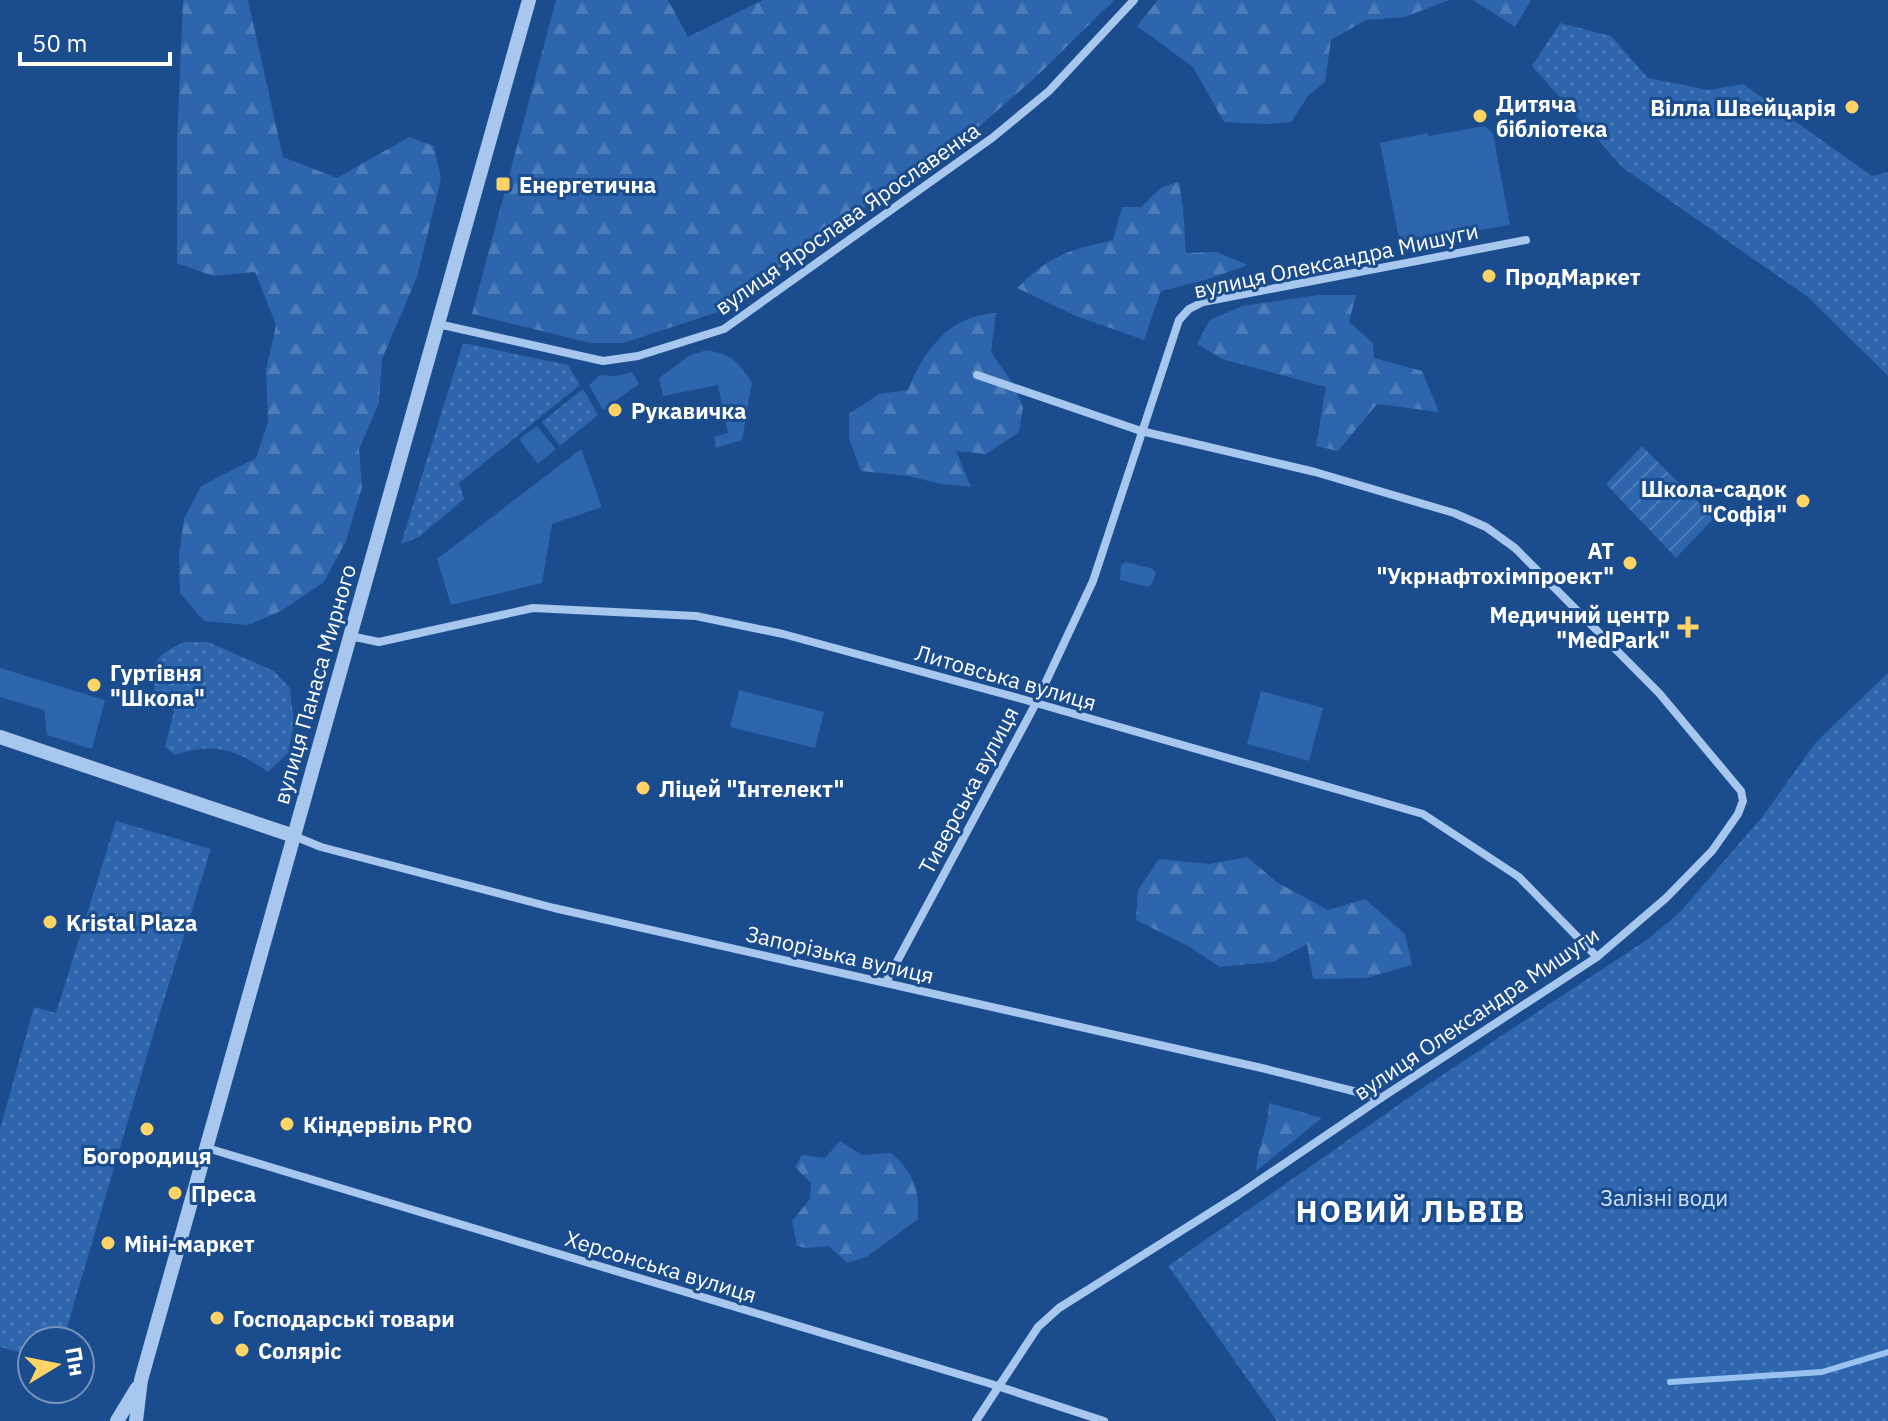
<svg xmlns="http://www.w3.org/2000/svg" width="1888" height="1421" font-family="'IBM Plex Sans',sans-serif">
<defs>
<pattern id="forest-firs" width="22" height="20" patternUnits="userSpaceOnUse" patternTransform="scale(2)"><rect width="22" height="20" fill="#2d66ac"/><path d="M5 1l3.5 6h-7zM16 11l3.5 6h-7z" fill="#4c7db8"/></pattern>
<pattern id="park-dots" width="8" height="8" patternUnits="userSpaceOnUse" patternTransform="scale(2)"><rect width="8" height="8" fill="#2d66ac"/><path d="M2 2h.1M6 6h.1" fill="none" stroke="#4c7db8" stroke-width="1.8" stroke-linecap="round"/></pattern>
<pattern id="garden-furrows" width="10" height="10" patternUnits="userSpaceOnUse" patternTransform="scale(2)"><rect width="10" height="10" fill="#2d66ac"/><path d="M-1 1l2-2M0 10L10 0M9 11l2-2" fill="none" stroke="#4c7db8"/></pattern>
</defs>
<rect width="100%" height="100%" fill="#1a4c8e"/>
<g fill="#2d66ac">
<path d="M1485 126 1493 134 1510 225 1406 242 1398 234 1380 143 1427 133 1428 136Z"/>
<path d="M707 350C733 355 737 361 752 382L742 440 716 448 714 437 728 433 718 385 663 396 659 378 690 355Z"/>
<path d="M632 372 639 384 603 410 589 385 600 375 616 376Z"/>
<path d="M537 426 556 449 538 464 519 439Z"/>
<path d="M581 449 602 507 552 524 542 583 451 605 437 559Z"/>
<path d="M1126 562 1153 569 1156 573 1152 584 1148 587 1120 580 1121 565Z"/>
<path d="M0 668 105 700 92 749 47 735 44 710 0 697Z"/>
<path d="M739 690 824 712 815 748 730 727Z"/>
<path d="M1261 691 1323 708 1309 761 1247 744Z"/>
</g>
<g fill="url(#forest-firs)">
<path d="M183 0H248L283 157 337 178 409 137 434 146 441 179 417 277 382 359 379 403 359 449 362 487 346 541 324 582 281 611 248 625 204 621 180 593 179 554 184 519 201 486 256 458 268 422 266 370 276 325 255 272 213 276 177 263V143Z"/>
<path d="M556 0H668L688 37 763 0H1114L1038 75 965 139 879 197 718 312 623 343H591L472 314Z"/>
<path d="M1158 0H1449L1405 17 1366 20 1331 40 1325 82 1308 96 1291 122 1266 124 1224 122 1193 67 1137 26Z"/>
<path d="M1473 0H1531L1515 27Z"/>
<path d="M1179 182 1183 207 1186 253 1216 252 1248 265 1205 280 1161 291 1144 340 1076 316 1017 288C1050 255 1069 250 1113 240L1122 207H1141L1162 187Z"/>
<path d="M1319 295H1356L1349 322 1373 343 1374 358 1422 371 1439 412 1377 404 1338 451 1316 446 1326 387 1222 359 1197 344 1210 320 1242 306Z"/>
<path d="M996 313 991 352 1015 387 1023 408 1019 432 986 454 956 451 971 487 941 484 908 476 861 471 849 438V414L879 394 908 390C919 361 940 328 971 318 979 315 988 314 996 313Z"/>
<path d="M1247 857 1278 883 1328 910 1365 899 1405 934 1412 965 1366 978 1313 979 1307 944 1273 962 1220 967 1188 946 1136 920 1138 890 1159 859 1209 864Z"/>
<path d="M1269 1103 1322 1118 1256 1171C1257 1147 1269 1127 1269 1103Z"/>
<path d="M840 1141 862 1155 891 1153C913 1172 920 1189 918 1219L868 1256 848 1263 828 1246 807 1248 797 1246 792 1221 810 1199 811 1183 795 1167 802 1155 825 1158Z"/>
</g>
<g fill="url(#park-dots)">
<path d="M1560 23 1611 36 1648 78 1708 90 1743 84 1872 176 1888 172V376L1808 297 1623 168 1532 66Z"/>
<path d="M463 343 568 365 580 385 459 483 464 499 419 537 401 544Z"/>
<path d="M583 389 598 415 560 446 542 422Z"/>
<path d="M185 642H208L274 671 290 688 294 724 288 753 268 772C235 749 214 742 175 755L165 747 174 711 155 695C152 661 153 656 185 642Z"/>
<path d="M1888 673V1421H1277L1168 1266 1424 1087 1648 939 1680 912 1763 816 1816 742Z"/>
<path d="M116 821 211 849 154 1032 63 1341H32V1356L0 1347V1129L34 1007 56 1013Z"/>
</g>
<path fill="url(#garden-furrows)" d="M1642 446 1714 518 1676 558 1606 484Z"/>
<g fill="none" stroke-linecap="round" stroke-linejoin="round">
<path stroke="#9ac2f0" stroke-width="6" d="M1670 1382 1822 1372 1888 1352"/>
<g stroke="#a7c7ee" stroke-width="8">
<path d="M438 324 603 361 638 356 724 329 992 138 1049 91 1134 0"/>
<path d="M350 636 379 642 533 608 696 616 783 634 1022 699 1423 814 1519 877 1597 957"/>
<path d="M294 836 321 847 554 908 1266 1069 1381 1098"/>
<path d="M886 982 1036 703 1093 581 1179 320 1189 309 1203 302 1526 240"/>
<path d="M207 1148 988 1383 1104 1421"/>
<path d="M976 1421 1038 1327 1059 1308 1238 1195 1381 1098 1597 957 1666 898 1712 851 1738 814 1743 801 1741 791 1659 693 1515 548 1486 527 1454 513 1315 472 1141 431 977 375"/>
</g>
<g stroke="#a7c7ee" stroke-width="14">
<path d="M0 737 294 836"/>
<path d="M117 1421 137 1388"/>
<path d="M136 1421 141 1380 529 0"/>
</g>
</g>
<g fill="#ffd364" stroke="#1a4c8e" stroke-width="3">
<circle cx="1852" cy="107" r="8"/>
<circle cx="1480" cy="116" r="8"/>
<rect x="495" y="176" width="16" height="16" rx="4"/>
<circle cx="1489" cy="276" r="8"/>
<circle cx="615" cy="410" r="8"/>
<circle cx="1803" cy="501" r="8"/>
<circle cx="1630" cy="563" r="8"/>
<path d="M1684 615h8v8h8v8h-8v8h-8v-8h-8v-8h8z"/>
<circle cx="94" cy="685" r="8"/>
<circle cx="643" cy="788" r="8"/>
<circle cx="50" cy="922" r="8"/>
<circle cx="287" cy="1124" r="8"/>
<circle cx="147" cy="1129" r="8"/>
<circle cx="175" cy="1193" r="8"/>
<circle cx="108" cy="1243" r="8"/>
<circle cx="217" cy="1318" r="8"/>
<circle cx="242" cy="1350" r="8"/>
</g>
<g text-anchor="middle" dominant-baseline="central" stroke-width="6" stroke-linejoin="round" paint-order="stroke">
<g font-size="22" font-weight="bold" fill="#fff" stroke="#1a4c8e" text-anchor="start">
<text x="1496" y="103">Дитяча<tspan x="1496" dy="25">бібліотека</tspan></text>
<text x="1836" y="107" text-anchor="end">Вілла Швейцарія</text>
<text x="519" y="184">Енергетична</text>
<text x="1505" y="276">ПродМаркет</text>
<text x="631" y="410">Рукавичка</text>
<text x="1787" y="488" text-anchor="end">Школа-садок<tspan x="1787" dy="25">"Софія"</tspan></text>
<text x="1614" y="550" text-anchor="end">АТ<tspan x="1614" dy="25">"Укрнафтохімпроект"</tspan></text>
<text x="1670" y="614" text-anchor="end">Медичний центр<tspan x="1670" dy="25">"MedPark"</tspan></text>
<text x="110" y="672">Гуртівня<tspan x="110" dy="25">"Школа"</tspan></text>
<text x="659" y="788">Ліцей "Інтелект"</text>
<text x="66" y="922">Kristal Plaza</text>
<text x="303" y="1124">Кіндервіль PRO</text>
<text x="147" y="1155" text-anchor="middle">Богородиця</text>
<text x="191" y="1193">Преса</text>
<text x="124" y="1243">Міні-маркет</text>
<text x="233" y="1318">Господарські товари</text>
<text x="258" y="1350">Соляріс</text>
</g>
<g font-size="22" fill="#fff" stroke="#1a4c8e">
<text transform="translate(847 218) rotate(-35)">вулиця Ярослава Ярославенка</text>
<text transform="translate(1336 260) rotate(-12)">вулиця Олександра Мишуги</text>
<text transform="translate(1006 677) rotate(16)">Литовська вулиця</text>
<text transform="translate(314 684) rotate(-74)">вулиця Панаса Мирного</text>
<text transform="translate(968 790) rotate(-62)">Тиверська вулиця</text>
<text transform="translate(840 954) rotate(13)">Запорізька вулиця</text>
<text transform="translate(1476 1013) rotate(-34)">вулиця Олександра Мишуги</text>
<text transform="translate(661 1266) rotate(17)">Херсонська вулиця</text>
</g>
<g font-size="22" fill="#cde1fa" stroke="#1a4c8e">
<text x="1664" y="1197">Залізні води</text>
</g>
<g font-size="30" font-weight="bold" letter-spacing="2" fill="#fff" stroke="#1a4c8e">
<text x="1411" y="1210">НОВИЙ ЛЬВІВ</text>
</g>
</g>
<g transform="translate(56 1365) rotate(80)"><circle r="38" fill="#1a4c8e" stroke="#7694bb" stroke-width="2"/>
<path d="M0-6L14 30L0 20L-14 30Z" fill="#ffd364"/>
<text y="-12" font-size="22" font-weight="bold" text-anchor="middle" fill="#ffffff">Пн</text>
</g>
<path d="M20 52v12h150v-12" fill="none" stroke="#ffffff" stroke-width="4"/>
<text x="32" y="52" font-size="24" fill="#ffffff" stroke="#1a4c8e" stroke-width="6" paint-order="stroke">50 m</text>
</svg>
